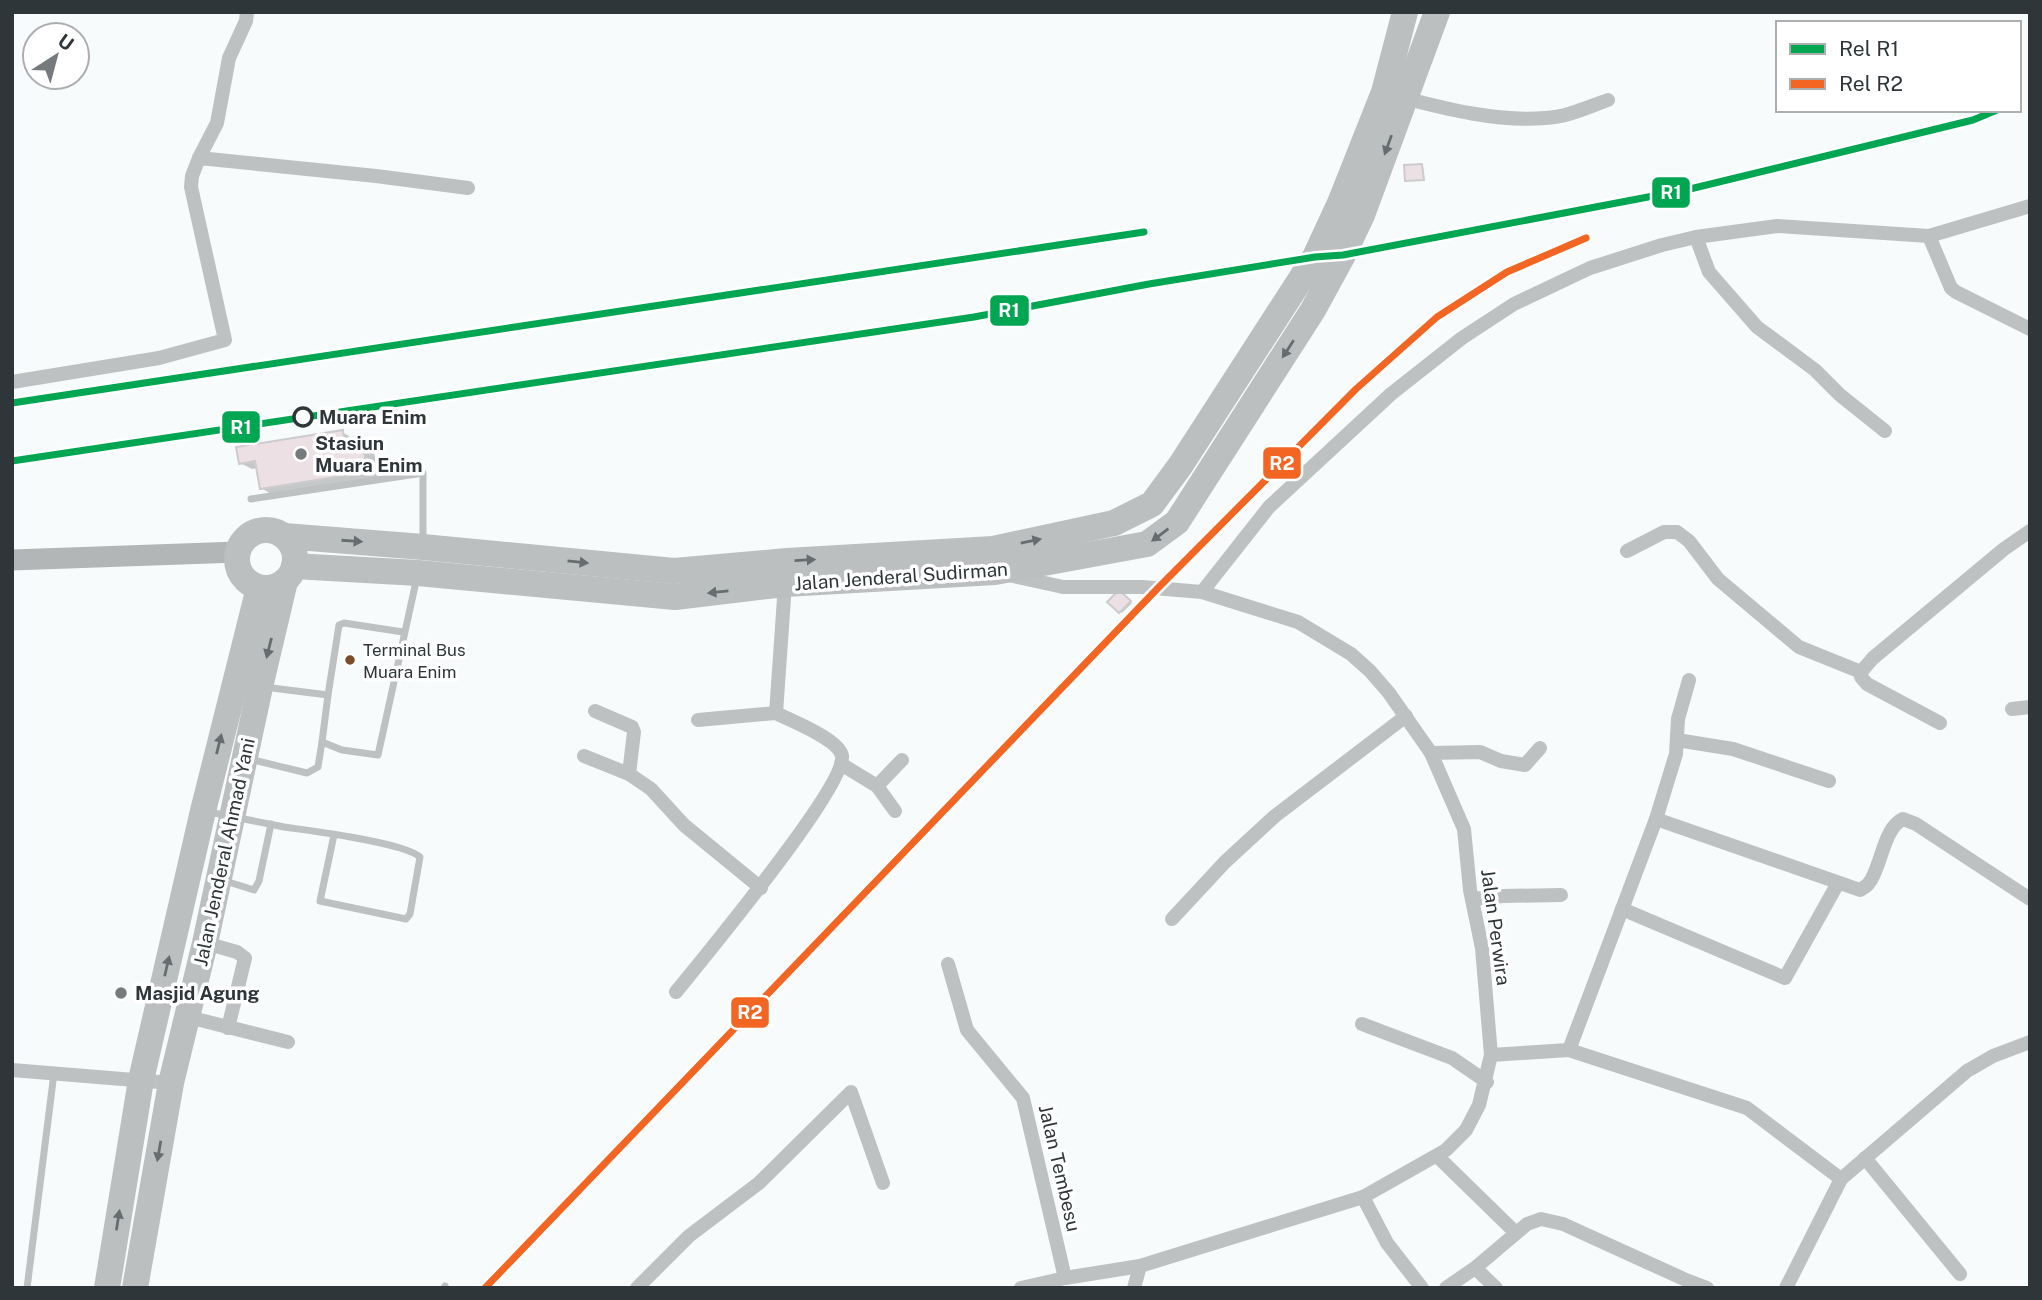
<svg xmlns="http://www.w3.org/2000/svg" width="2042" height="1300" font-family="'Public Sans',sans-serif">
<rect width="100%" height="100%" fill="#f7fbfc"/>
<g fill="#0003">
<path d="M342 432 354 439 361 438 373 445 378 478 273 495 261 488 258 468 252 469 240 463Z"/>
<path d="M1121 593 1132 603 1122 613 1110 602Z"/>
</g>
<g fill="#ece0e4" stroke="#cdcbcc" stroke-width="2">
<path d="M1422 164 1424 180 1405 181 1404 165Z"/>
<path d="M343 430 344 439 362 436 367 472 260 489 255 461 239 464 236 447Z"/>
<path d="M1119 590 1131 601 1119 613 1107 602Z"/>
</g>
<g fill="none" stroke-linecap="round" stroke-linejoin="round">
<g stroke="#bec1c2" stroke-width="7">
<path d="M251 499 423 473V541"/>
<path d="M264 687 328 695 322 742 342 750 378 755 417 577"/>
<path d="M328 695 339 625 344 623 403 632"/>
<path d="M249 759 307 773 318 767 322 742"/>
<path d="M209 812C234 817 259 822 284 827 312 831 402 842 420 857L410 914 406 919 320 901 334 835"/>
<path d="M222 880 254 890 259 881 271 824"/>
<path d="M27 1288 54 1073"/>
<path d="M444 1288 445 1286"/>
</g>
<g stroke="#bec1c2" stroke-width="14">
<path d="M1400 97C1446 109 1498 122 1545 118 1567 117 1588 107 1608 100"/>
<path d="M199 158 217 123 229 58 246 21 247 12"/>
<path d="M1929 236 1951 288 1956 292 2030 329"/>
<path d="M1696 237 1709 272 1757 327 1815 370 1840 395 1885 431"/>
<path d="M12 382 159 358 225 340 191 187 192 176 199 158 376 176 468 188"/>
<path d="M1627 551 1664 532H1677L1689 541 1718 579 1799 647 1861 672"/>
<path d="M1009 575 1063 587H1142L1202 592 1298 622 1351 654 1370 671 1389 693 1431 753 1464 829 1470 890 1482 948 1491 1055 1479 1105 1466 1130 1446 1150 1363 1197 1140 1266 1065 1278 1021 1288"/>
<path d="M1202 592 1269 507 1391 394 1462 338 1514 304 1590 268 1662 245 1696 237 1777 226 1929 236 2030 206"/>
<path d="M2012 709 2030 707"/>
<path d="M595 711 632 727 634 732 629 774"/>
<path d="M698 720 776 713"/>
<path d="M1940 723 1867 684 1861 677V672L1873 658 2004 549 2030 531"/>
<path d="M1677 740 1733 749 1829 781"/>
<path d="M1431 753 1480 752 1501 761 1525 765 1540 748"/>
<path d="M584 756 629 774 651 789 684 825 761 888"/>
<path d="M841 764 877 786 895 811"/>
<path d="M877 786 902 760"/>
<path d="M1656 819 1860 890C1863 888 1867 886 1869 883 1881 869 1883 828 1903 819L1916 824 2030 899"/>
<path d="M1472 899 1503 896 1561 895"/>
<path d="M1622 909 1785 978 1838 883"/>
<path d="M1172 919 1225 862 1275 816 1406 716"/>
<path d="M205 943 237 952 245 958 228 1028"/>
<path d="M948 964 967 1030 1023 1098 1065 1278"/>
<path d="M676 992C701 961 846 786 842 756 839 739 791 721 776 713L785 584"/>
<path d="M188 1017 288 1042"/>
<path d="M1362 1024 1452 1058 1487 1082"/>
<path d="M1569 1050 1656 819 1676 754 1678 719 1689 680"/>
<path d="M1491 1055 1569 1050 1747 1108 1841 1179 1967 1071 1993 1056 2030 1042"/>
<path d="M12 1070 171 1083"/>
<path d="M1437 1156 1516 1233"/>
<path d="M1865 1158 1960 1274"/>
<path d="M1363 1197 1387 1243 1422 1288"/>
<path d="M1475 1268 1496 1288"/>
<path d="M637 1288 689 1236 759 1183 851 1092 883 1183"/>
<path d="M1134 1288 1140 1266"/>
<path d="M1446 1288 1475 1268 1527 1224 1541 1219 1563 1224 1686 1280 1707 1288"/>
<path d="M1786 1288 1841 1179"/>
</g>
<path stroke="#b3b6b7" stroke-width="21" d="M12 560 238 552"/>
<g stroke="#bbbfc0" stroke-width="26">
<circle cx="266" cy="559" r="29"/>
<path d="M284 536 423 547 674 571 787 561 993 549 1114 523 1152 504 1180 466 1315 257 1340 203 1384 92 1405 12"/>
<path d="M294 566 418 573 675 597 785 584 995 572 1147 544 1177 522 1313 310 1343 255 1362 215 1437 12"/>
<path d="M107 1288 141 1080 203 811 259 588"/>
<path d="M135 1288 171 1083 205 943 260 687 285 581"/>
</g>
<defs>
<g id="rail-1">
<path d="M12 403 1144 232"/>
<path d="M12 461 974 317 1149 284 1315 257 1343 255 1690 189 1973 120 1997 110"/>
</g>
<path id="rail-2" d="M485 1288 1157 589 1356 389 1437 317 1507 272 1586 238"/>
</defs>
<use href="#rail-1" stroke="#fff" stroke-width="12"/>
<use href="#rail-2" stroke="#fff" stroke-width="12"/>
<use href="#rail-1" stroke="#00a651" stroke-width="7"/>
<use href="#rail-2" stroke="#f26522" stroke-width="7"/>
</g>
<defs><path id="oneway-solid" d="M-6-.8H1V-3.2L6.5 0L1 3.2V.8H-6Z" transform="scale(1.75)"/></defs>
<g fill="#676d6f">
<use href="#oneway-solid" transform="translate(1388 145) rotate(110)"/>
<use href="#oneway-solid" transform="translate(1288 349) rotate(123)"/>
<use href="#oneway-solid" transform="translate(1160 535) rotate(143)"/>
<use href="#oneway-solid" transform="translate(352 541) rotate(4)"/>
<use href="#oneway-solid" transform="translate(1031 541) rotate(-12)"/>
<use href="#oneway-solid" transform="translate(805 560) rotate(-3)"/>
<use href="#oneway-solid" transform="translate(578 562) rotate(6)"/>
<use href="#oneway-solid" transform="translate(718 592) rotate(174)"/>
<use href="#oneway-solid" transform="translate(269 648) rotate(104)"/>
<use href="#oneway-solid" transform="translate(219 744) rotate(-76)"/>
<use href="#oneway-solid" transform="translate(167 966) rotate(-77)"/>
<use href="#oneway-solid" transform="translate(159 1151) rotate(100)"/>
<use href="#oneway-solid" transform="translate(118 1220) rotate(-81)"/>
</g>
<circle fill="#fff" stroke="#2f3639" stroke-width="3.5" cx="303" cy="417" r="9"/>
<g fill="#757b7d" stroke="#fff" stroke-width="2.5">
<circle cx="301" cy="454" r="7"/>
<circle cx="121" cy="993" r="7"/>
</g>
<circle fill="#7a4b2a" stroke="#fff" stroke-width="2.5" cx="350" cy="660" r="6"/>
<g text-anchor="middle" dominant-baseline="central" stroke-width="7" stroke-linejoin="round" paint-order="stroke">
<g font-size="17" fill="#2f3639" stroke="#fff" text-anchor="start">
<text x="363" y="650">Terminal Bus<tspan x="363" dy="22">Muara Enim</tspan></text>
</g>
<g font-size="19" font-weight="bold" fill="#2f3639" stroke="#fff" text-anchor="start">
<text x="319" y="417">Muara Enim</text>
</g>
<g font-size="19" font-weight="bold" fill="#2f3639" stroke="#fff" text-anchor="start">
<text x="315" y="443">Stasiun<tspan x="315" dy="22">Muara Enim</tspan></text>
<text x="135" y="993">Masjid Agung</text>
</g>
<g font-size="19" fill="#2f3639" stroke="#fff">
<text transform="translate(901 576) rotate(-4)">Jalan Jenderal Sudirman</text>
<text transform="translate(224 852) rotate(-78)">Jalan Jenderal Ahmad Yani</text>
<text transform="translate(1496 927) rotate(82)">Jalan Perwira</text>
<text transform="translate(1060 1168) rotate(77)">Jalan Tembesu</text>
</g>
</g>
<g stroke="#fff" stroke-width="2.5">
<rect x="1651" y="176" width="40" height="33" rx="7" fill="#00a651"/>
<rect x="989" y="294" width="41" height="33" rx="7" fill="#00a651"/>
<rect x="221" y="410" width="40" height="34" rx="7" fill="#00a651"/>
<rect x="1262" y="446" width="40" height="34" rx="7" fill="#f26522"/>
<rect x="730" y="996" width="40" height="33" rx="7" fill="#f26522"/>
</g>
<g font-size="19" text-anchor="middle" font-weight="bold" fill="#fff">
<text x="1671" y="199">R1</text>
<text x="1009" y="317">R1</text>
<text x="241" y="434">R1</text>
<text x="1282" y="470">R2</text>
<text x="750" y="1019">R2</text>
</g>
<rect width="2042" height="1300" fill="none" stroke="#2f3639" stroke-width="28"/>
<rect x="1776" y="21" width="245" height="91" fill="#ffffff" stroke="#acafb0" stroke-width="2"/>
<rect x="1790" y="44" width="35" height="10" fill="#00a651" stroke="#acafb0" stroke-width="2"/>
<text x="1839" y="56" font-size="21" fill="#2f3639">Rel R1</text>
<rect x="1790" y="79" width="35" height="10" fill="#f26522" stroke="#acafb0" stroke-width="2"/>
<text x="1839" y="91" font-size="21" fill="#2f3639">Rel R2</text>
<g transform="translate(56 56) rotate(36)"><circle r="33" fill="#ffffff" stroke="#acafb0" stroke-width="2"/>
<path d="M0-5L12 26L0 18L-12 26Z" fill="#757b7d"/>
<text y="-10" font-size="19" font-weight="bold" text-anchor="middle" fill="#2f3639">U</text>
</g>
</svg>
